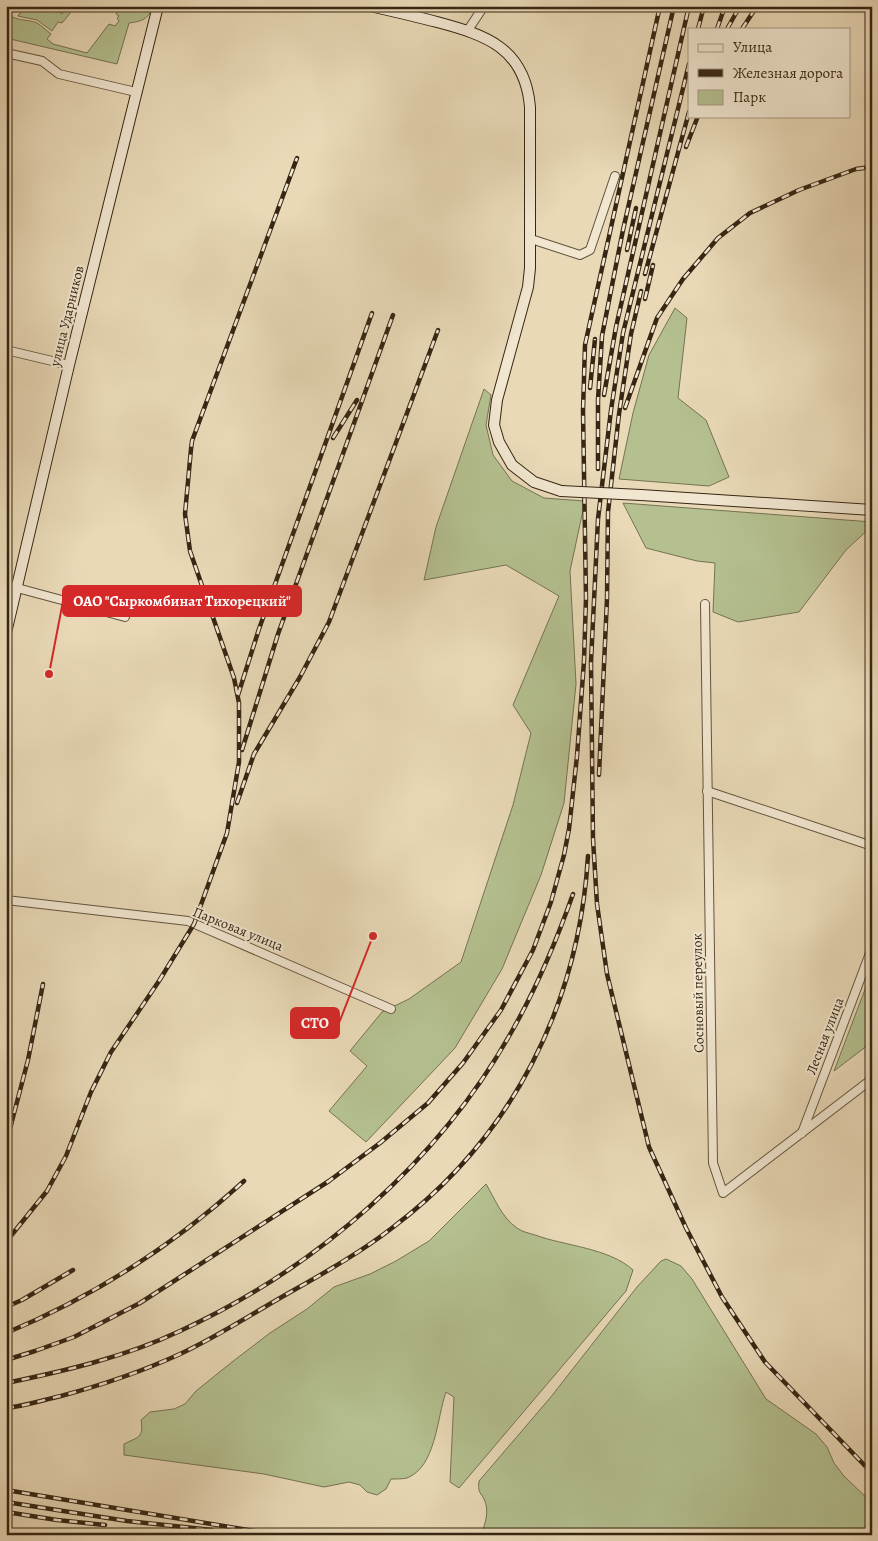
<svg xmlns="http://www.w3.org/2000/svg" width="878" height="1541" font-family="Alegreya,serif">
<rect width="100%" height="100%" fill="#e9d9b7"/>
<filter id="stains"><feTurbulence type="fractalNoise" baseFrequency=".004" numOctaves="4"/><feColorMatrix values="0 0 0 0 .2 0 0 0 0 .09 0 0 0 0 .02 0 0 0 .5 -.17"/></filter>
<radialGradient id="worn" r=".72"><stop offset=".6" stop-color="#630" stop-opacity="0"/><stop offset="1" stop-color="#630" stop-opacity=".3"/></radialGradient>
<g fill="#b4c090" stroke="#757352">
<path d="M6 6C8 23 26 18 37 23 42 26 46 30 51 34L47 39 53 44 87 53 109 24 115 26 119 21 117 18 119 16 116 14 122 6H153C148 20 142 21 129 23L117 64 6 38Z"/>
<path d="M26 6H57L55 9 62 14 68 6H76L62 23 58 22 52 31 37 20 18 16 19 14 25 10Z"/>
<path d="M675 308 687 318 678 398 706 420 729 477 709 486 619 479 633 413 649 355Z"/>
<path d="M484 389 491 395 486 425 493 455 512 481 544 498 585 501 570 571 576 684 564 803 541 875 502 969 455 1048 366 1142 329 1111 367 1066 350 1051 382 1012 409 999 461 962 513 805 531 733 513 705 559 596 506 565 424 580 436 527Z"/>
<path d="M623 503 872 522V526L846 550 799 612 738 622 713 612 715 563 697 561 646 548Z"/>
<path d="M872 971V1042L834 1071Z"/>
<path d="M486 1184C495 1199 502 1218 517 1228 522 1232 529 1233 535 1235 565 1246 609 1248 633 1270L626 1291 459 1488 450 1482 454 1397 446 1392C437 1417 436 1467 407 1478 403 1479 396 1479 391 1479L386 1489 377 1495 367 1492 360 1485 349 1482 324 1487 264 1474 124 1455V1444C138 1437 144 1438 141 1420L150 1412 174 1409 185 1404 196 1391 232 1362 270 1333 307 1309 334 1287 370 1274 396 1261 429 1241Z"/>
<path d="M666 1259 681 1266 692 1279 766 1399 816 1434 827 1447 834 1463 844 1476 872 1503V1535H481C485 1524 490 1511 484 1499 479 1490 478 1493 479 1481L550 1398 637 1287 661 1261Z"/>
</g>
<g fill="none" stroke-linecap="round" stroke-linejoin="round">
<defs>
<g id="minor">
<path d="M468 30 484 6"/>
<path d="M6 53 42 61 59 74 136 92"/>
<path d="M531 239 580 255 590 250 615 176"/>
<path d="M6 350 69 365"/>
<path d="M6 585 125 617"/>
<path d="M705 604 713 1163 723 1193 872 1079"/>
<path d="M707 791 872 846"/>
<path d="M6 900 188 921 391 1009"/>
<path d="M802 1133 872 948"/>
</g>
<g id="secondary">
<path d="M370 6C392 11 414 16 437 22 486 35 525 48 530 107V268L528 287 497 400 494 425 499 442 512 465 534 482 561 491"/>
<path d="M641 495 872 510"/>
<path d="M6 633 69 365 158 6"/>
</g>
</defs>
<use href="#minor" stroke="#63533c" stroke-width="10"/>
<use href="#secondary" stroke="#362613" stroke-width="12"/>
<use href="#minor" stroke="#f1e6d0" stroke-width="8"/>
<use href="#secondary" stroke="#f1e6d0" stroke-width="10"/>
<defs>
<g id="rail">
<path d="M698 29 704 6"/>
<path d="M717 29 725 6"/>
<path d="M727 29 740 6"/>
<path d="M742 29 757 6"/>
<path d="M689 64 623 333 611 410 598 519 591 662 593 839 597 904 607 974 649 1147 686 1228 722 1297 765 1362 872 1473"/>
<path d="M686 147 698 116"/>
<path d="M627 250 636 208"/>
<path d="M645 274 689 112"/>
<path d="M645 299 653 265"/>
<path d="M590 388 595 339"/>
<path d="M604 395 616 327 689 6"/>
<path d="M625 408 657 318 683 279 718 238 750 213 799 190 856 169 872 167"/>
<path d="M333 438 357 400"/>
<path d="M598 469V400L602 336 623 230 674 6"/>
<path d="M238 695 259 629 372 313"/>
<path d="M242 750 278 634 393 315"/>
<path d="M599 775 607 599 608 512 619 414 631 334 641 291"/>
<path d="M237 803 254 754 300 677 329 622 438 330"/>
<path d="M6 1144 28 1060 43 984"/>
<path d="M6 1242 47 1191 66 1156 91 1092 111 1052 159 981 194 924 227 833 239 762V703L234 678 190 551 185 514 191 449 192 441 297 158"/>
<path d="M6 1307 22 1300 73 1270"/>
<path d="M6 1333C93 1297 175 1244 244 1181"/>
<path d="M6 1360 35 1351 74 1337 140 1303 329 1181 380 1143 428 1103 463 1063 501 1010 533 950 551 902 564 855 569 829 577 756 584 661 586 598 583 411 585 345 660 6"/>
<path d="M6 1383C65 1371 125 1357 180 1331 315 1269 439 1162 512 1031 537 987 556 942 573 894"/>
<path d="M6 1408C25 1406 43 1400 61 1396 102 1385 141 1372 180 1354 208 1341 236 1324 263 1308 307 1282 352 1259 392 1228 512 1138 579 1005 588 856"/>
<path d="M6 1490 278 1535"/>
<path d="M6 1502 127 1521 212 1530"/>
<path d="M6 1512 57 1520 105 1525"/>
<path d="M6 1534 75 1532"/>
</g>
</defs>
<use href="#rail" stroke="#362613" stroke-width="4.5"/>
<use href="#rail" stroke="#f1e6d0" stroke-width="2.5" stroke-dasharray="8" stroke-linecap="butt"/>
<defs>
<path id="secondary-bridge" d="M561 491 641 495"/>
</defs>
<use href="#secondary-bridge" stroke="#362613" stroke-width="12" stroke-linecap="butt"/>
<use href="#secondary-bridge" stroke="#f1e6d0" stroke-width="10"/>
</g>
<g text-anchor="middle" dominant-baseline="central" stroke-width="4" stroke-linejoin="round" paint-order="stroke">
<g font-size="14" fill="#362613" stroke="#f1e6d0">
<text transform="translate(67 316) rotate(-76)">улица Ударников</text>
<text transform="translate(238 929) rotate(22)">Парковая улица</text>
<text transform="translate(698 993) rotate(-91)">Сосновый переулок</text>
<text transform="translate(825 1036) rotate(-69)">Лесная улица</text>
</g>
</g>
<path fill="none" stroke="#d62828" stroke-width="2" d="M49 674L63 601M373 936L339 1023"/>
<g fill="#d62828" stroke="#f1e6d0" stroke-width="2">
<circle cx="49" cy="674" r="5"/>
<circle cx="373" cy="936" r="5"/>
</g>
<g fill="#d62828" stroke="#d62828" stroke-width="2">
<rect x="63" y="586" width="238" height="30" rx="5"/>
<rect x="291" y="1008" width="48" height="30" rx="5"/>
</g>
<g font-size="15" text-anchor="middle" font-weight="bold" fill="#fff">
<text x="182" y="606">ОАО "Сыркомбинат Тихорецкий"</text>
<text x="315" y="1028">СТО</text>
</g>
<rect width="878" height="1541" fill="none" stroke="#e9d9b7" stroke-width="25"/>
<rect x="8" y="8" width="863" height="1526" fill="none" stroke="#362613" stroke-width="2.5"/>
<rect x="12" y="12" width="853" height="1516" fill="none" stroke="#362613"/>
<rect x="688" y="28" width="162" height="90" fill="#f1e6d0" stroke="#a69984"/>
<rect x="698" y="44" width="25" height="8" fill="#f1e6d0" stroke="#a69984"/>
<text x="733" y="52" font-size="15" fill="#362613">Улица</text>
<rect x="698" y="69" width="25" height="8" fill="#362613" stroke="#a69984"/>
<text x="733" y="78" font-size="15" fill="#362613">Железная дорога</text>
<rect x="698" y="90" width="25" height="15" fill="#b4c090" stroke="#a69984"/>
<text x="733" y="102" font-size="15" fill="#362613">Парк</text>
<rect width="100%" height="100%" filter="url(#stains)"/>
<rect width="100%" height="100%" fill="url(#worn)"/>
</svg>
